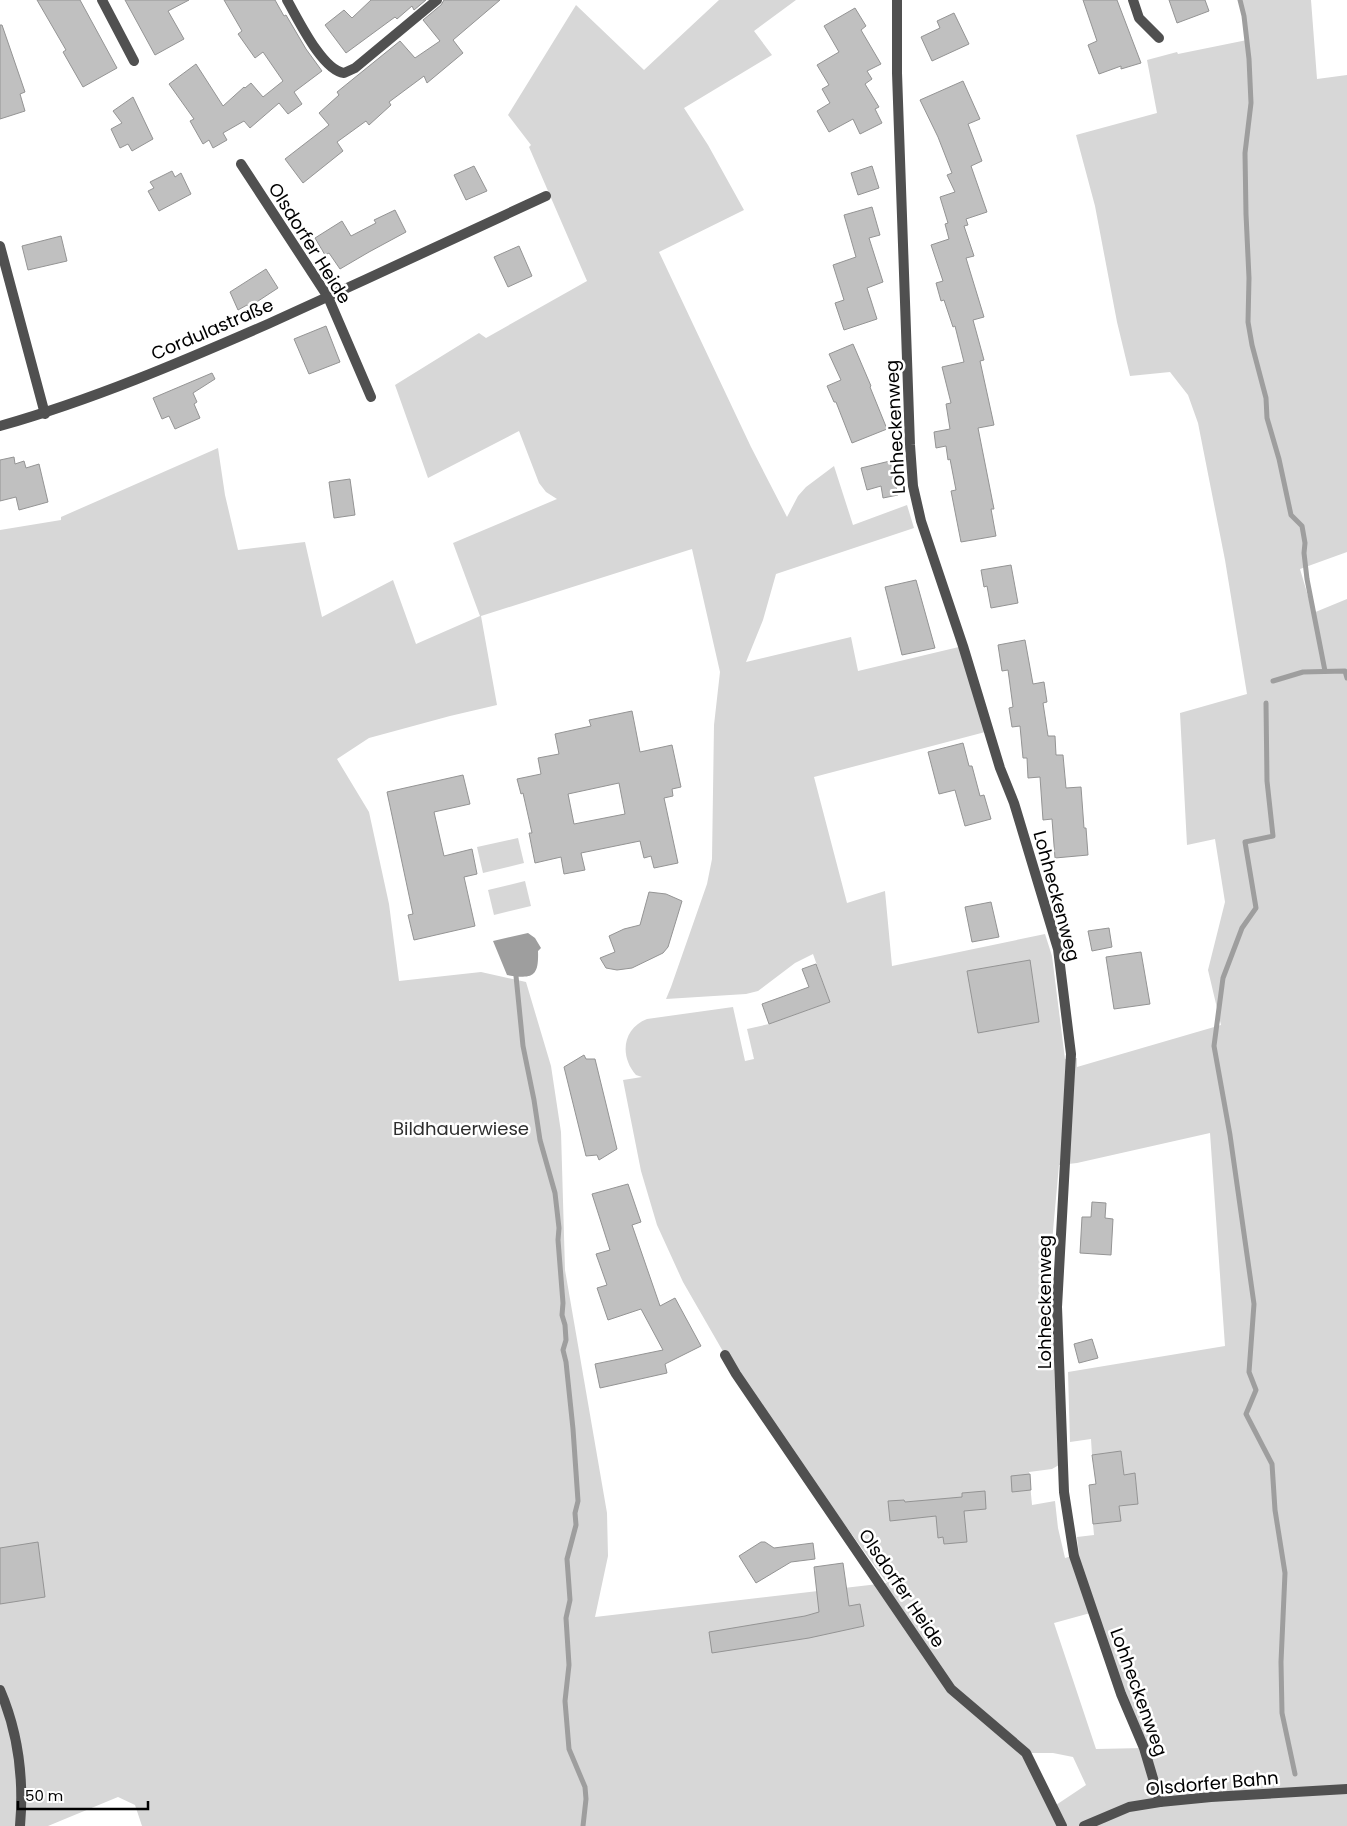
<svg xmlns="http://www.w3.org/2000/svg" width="1347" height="1826" font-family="Poppins,sans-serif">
<rect width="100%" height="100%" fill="#fff"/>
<g fill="#d7d7d7" fill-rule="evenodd">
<path d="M719 0H796L754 31 772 55 684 108 708 145 744 210 659 252 751 447 787 517 798 496 806 487 834 466 853 525 907 505 914 528 776 574 763 620 746 662 851 637 858 671 963 646 989 731 814 777 847 903 885 891 892 966 1045 934 1052 956 1065 1059 1077 1058V1067L1221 1025 1208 970 1225 902 1215 839 1187 845 1180 713 1247 694 1225 560 1198 423 1188 395 1170 372 1130 376 1117 322 1095 206 1076 135 1157 113 1147 60 1177 52 1178 54 1247 40 1244 16 1240 0H1311L1317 79 1347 75V552L1300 569 1313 613 1347 599V1826H142L135 1805 118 1797 48 1826H0V530L61 520V517L218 448 225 495 238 550 305 542 322 617 393 580 416 644 480 616 453 543 557 499 546 492 539 483 519 431 428 478 395 385 479 333 486 338 587 281 529 147 531 145 508 115 576 5 644 70ZM692 549 720 672 714 725 712 859 707 884 671 987 666 999 746 994 758 991 795 963 813 954 830 1002 769 1024 747 1029 754 1059 745 1061 733 1007 647 1019C623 1028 619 1056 636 1075L642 1077 623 1080 641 1171 657 1225 683 1282 736 1374 887 1583 595 1617 608 1556 607 1513 565 1270 561 1132 551 1066 526 982 481 972 399 981 389 904 369 812 337 759 369 738 450 716 497 705 481 616ZM1210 1133 1225 1346 1068 1372 1070 1442 1091 1439 1092 1455 1121 1452 1124 1475 1135 1474 1138 1503 1119 1506 1120 1521 1093 1524 1094 1535 1077 1537 1079 1554 1065 1558 1058 1528 1055 1501 1032 1505 1029 1472 1052 1469 1059 1465 1049 1275 1059 1165 1077 1163ZM1094 1612 1144 1748 1096 1749 1054 1623ZM1027 1753H1053L1073 1757 1086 1785 1053 1807Z"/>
<path d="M518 838 524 863 483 873 477 847Z"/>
<path d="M525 881 531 906 494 915 488 890Z"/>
</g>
<path fill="#9e9e9e" d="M528 933 535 938 541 948 538 951C539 978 532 979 507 975L493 941Z"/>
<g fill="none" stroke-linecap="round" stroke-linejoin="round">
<g stroke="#9e9e9e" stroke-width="5">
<path d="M1240 0 1244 16 1249 59 1251 103 1245 153 1246 214 1249 278 1248 322 1252 345 1266 398 1267 418 1279 459 1291 515 1302 526 1305 543 1304 553 1307 579 1325 671"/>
<path d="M1273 681 1303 672 1345 671 1347 678"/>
<path d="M1266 703 1267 781 1273 836 1245 842 1256 908 1242 928 1223 978 1214 1046 1230 1135 1254 1304 1249 1372 1256 1390 1246 1414 1272 1464 1275 1510 1285 1573 1281 1662 1282 1713 1295 1774"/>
<path d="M516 976 523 1046 534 1100 540 1140 555 1193 559 1228 558 1240 563 1303 562 1315 565 1325 566 1340 563 1350 566 1362 573 1429 578 1501 575 1513 576 1525 567 1559 570 1600 566 1618 569 1665 565 1701 569 1749 585 1787 586 1799 583 1826"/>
</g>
</g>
<g fill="#c0c0c0" stroke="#949494" fill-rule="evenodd">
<path d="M37 0H80L117 68 83 87 63 52 66 50Z"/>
<path d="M125 0H189L168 11 184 39 155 55Z"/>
<path d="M224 0H275L284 16 286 15 306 49 322 71 294 92 302 104 288 114 279 103 250 128 244 121 223 133 227 140 213 148 209 140 203 144 190 121 194 119 169 84 196 64 223 106 244 87 245 88 251 83 263 97 283 81 263 52 255 58 238 34 242 31Z"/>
<path d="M371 0H426L414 10 412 6 397 19 395 17 346 53 325 25 344 10 352 18Z"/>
<path d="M444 0H500L453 40 463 53 427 83 424 76 389 102 391 105 369 125 366 121 337 142 343 151 303 183 285 159 329 125 319 113 339 95 337 92 400 41 415 58 440 41 423 20 441 5Z"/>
<path d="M1083 0H1117L1141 63 1121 69V66L1099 74 1088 45 1097 41Z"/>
<path d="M1169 0H1205L1209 11 1177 23Z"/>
<path d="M855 8 866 26 861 30 881 64 867 71 872 79 865 84 879 107 875 109 882 123 860 134 853 119 829 132 817 111 830 103 822 89 829 85 817 65 839 52 824 26Z"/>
<path d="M954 13 969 44 932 61 921 37 940 28 937 21Z"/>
<path d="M0 25H2L25 92 20 94 25 111 0 119Z"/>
<path d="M963 81 980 119 968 124 982 161 971 166 987 212 966 219 968 225 964 226 974 256 966 258 984 317 973 320 984 360 980 361 994 425 978 428 994 509H991L996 536 961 542 951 491 956 490 950 459 948 460 946 446 936 448 934 432 950 429 946 404 951 403 942 367 964 362 955 326 953 327 944 300 941 301 936 283 943 281 931 245 949 239 945 224 948 223 940 197 955 192 947 175 952 173 938 137 920 100Z"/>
<path d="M133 97 153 139 132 151 128 144 120 148 111 129 122 123 113 111Z"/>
<path d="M474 166 487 191 466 200 454 175Z"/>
<path d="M872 166 879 188 858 195 851 173Z"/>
<path d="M172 171 175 177 181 173 191 194 159 211 148 191 154 188 150 182Z"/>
<path d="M872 207 880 235 869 238 883 282 867 288 877 319 844 330 835 303 844 300 833 265 856 257 844 215Z"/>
<path d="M395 210 406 232 369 252 340 269 329 253 325 255 315 238 342 221 351 236 376 223 374 220Z"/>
<path d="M61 236 67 261 28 270 22 246Z"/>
<path d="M519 246 532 276 508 287 494 257Z"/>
<path d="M266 269 278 288 249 307 247 305 238 310 230 292Z"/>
<path d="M326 326 340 362 309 374 294 339Z"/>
<path d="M853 344 871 386 870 387 887 429 852 443 836 402H834L827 386 841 380 829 354Z"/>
<path d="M212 373 215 379 193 393 197 402 194 404 200 418 175 429 169 416 162 419 153 398Z"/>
<path d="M14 457 15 464 24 461 26 468 39 464 48 502 19 510 16 497 0 501V460Z"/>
<path d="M890 461 898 495 883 498 881 486 867 490 861 468Z"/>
<path d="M350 479 355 515 334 518 329 482Z"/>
<path d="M1011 565 1018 603 991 608 987 586 984 587 981 570Z"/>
<path d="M916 580 935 648 902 655 885 587Z"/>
<path d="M1025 640 1033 684 1044 682 1047 702 1043 703 1048 736H1055L1056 755H1063L1066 788 1081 787 1084 828H1086L1088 855 1055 858 1052 819 1043 820 1040 777 1028 778 1027 758H1023L1020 726 1012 727 1009 708 1013 707 1008 670 1002 671 998 645Z"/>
<path d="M632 711 640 752 672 745 681 787 672 789 673 796 664 798 678 863 654 868 651 856 644 858 640 841 581 853 585 870 564 874 561 857 535 863 529 833H532L523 793 521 794 517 779 541 774 538 758 559 754 555 734 591 726 589 720ZM619 783 625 814 574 824 568 794Z"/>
<path d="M963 743 969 766H972L980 796 984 795 991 819 965 826 955 790 939 794 928 752Z"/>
<path d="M463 775 470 804 434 812 444 856 472 849 477 874 464 877 475 926 414 940 408 915 413 914 387 792Z"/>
<path d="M649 892 666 894 682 901 668 947 663 953 632 968 617 970 606 968 600 958 615 952 609 936 624 929 640 925Z"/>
<path d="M991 902 999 937 972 942 965 907Z"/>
<path d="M1109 928 1112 947 1092 951 1088 931Z"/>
<path d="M1141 952 1150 1004 1114 1009 1106 957Z"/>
<path d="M1030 960 1039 1022 978 1033 967 971Z"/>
<path d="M816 964 830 1002 769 1024 762 1004 809 987 802 969Z"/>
<path d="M584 1055 586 1059H595L617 1149 599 1160 597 1155 586 1156 564 1067Z"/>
<path d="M628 1184 641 1222 632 1225 660 1306 675 1298 701 1346 665 1364 667 1373 600 1388 595 1364 663 1350 641 1309 608 1320 597 1288 607 1285 596 1254 610 1250 592 1194Z"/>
<path d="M1092 1202 1106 1203 1105 1218 1113 1219 1111 1255 1080 1253 1082 1217H1091Z"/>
<path d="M1092 1339 1098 1358 1079 1363 1074 1344Z"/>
<path d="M1121 1451 1124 1475 1135 1473 1138 1504 1119 1506 1121 1521 1093 1524 1089 1485 1096 1484 1092 1455Z"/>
<path d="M1030 1474 1031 1490 1012 1492 1011 1476Z"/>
<path d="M985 1491 986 1509 964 1511 967 1542 944 1544 943 1537 938 1538 936 1516 890 1521 888 1501 904 1500 905 1502 962 1497V1493Z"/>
<path d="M38 1542 45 1597 0 1604V1548Z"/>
<path d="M761 1542H765L774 1548 813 1543 815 1559 791 1562 756 1583 739 1556Z"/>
<path d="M843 1563 849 1606 860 1604 864 1626 809 1638 712 1653 709 1632 805 1616 819 1612 814 1567Z"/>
</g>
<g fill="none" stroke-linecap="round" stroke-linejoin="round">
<g stroke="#505050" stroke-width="10">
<path d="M102 0 134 61"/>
<path d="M287 0C298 19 322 70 344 73L355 68 437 0"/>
<path d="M897 0V73L910 445 913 486 921 521 963 646 1000 768 1014 803 1058 949 1071 1054 1057 1307 1064 1492 1074 1556 1121 1694 1144 1748 1160 1802"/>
<path d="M1133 0 1139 18 1159 38"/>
<path d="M241 164 328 297 371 397"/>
<path d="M0 246 45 414"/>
<path d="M0 426C92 400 181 362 268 324 361 282 453 239 546 196"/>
<path d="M725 1355 736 1374 951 1689 1026 1753 1062 1826"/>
<path d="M0 1690C18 1732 24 1780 20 1826"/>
<path d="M1084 1826 1129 1807 1160 1802 1211 1797 1347 1789"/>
</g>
</g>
<g text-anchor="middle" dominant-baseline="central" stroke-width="5" stroke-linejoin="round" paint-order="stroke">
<g font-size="18" fill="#000" stroke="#fff">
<text transform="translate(310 243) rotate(58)">Olsdorfer Heide</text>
<text transform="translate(212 329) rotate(-23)">Cordulastraße</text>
<text transform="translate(895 427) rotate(-93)">Lohheckenweg</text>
<text transform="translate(1057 896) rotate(75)">Lohheckenweg</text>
<text transform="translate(1044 1302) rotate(-90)">Lohheckenweg</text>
<text transform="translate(902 1588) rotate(56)">Olsdorfer Heide</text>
<text transform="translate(1139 1692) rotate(70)">Lohheckenweg</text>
<text transform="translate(1212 1783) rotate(-5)">Olsdorfer Bahn</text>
</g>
<g font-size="18" fill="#2e2e2e" stroke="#fff">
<text x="461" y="1128">Bildhauerwiese</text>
</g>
</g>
<path d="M18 1801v8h130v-8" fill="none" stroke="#000000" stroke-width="2.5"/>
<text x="25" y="1801" font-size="15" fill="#000000" stroke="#ffffff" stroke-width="4" paint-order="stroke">50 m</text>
</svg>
